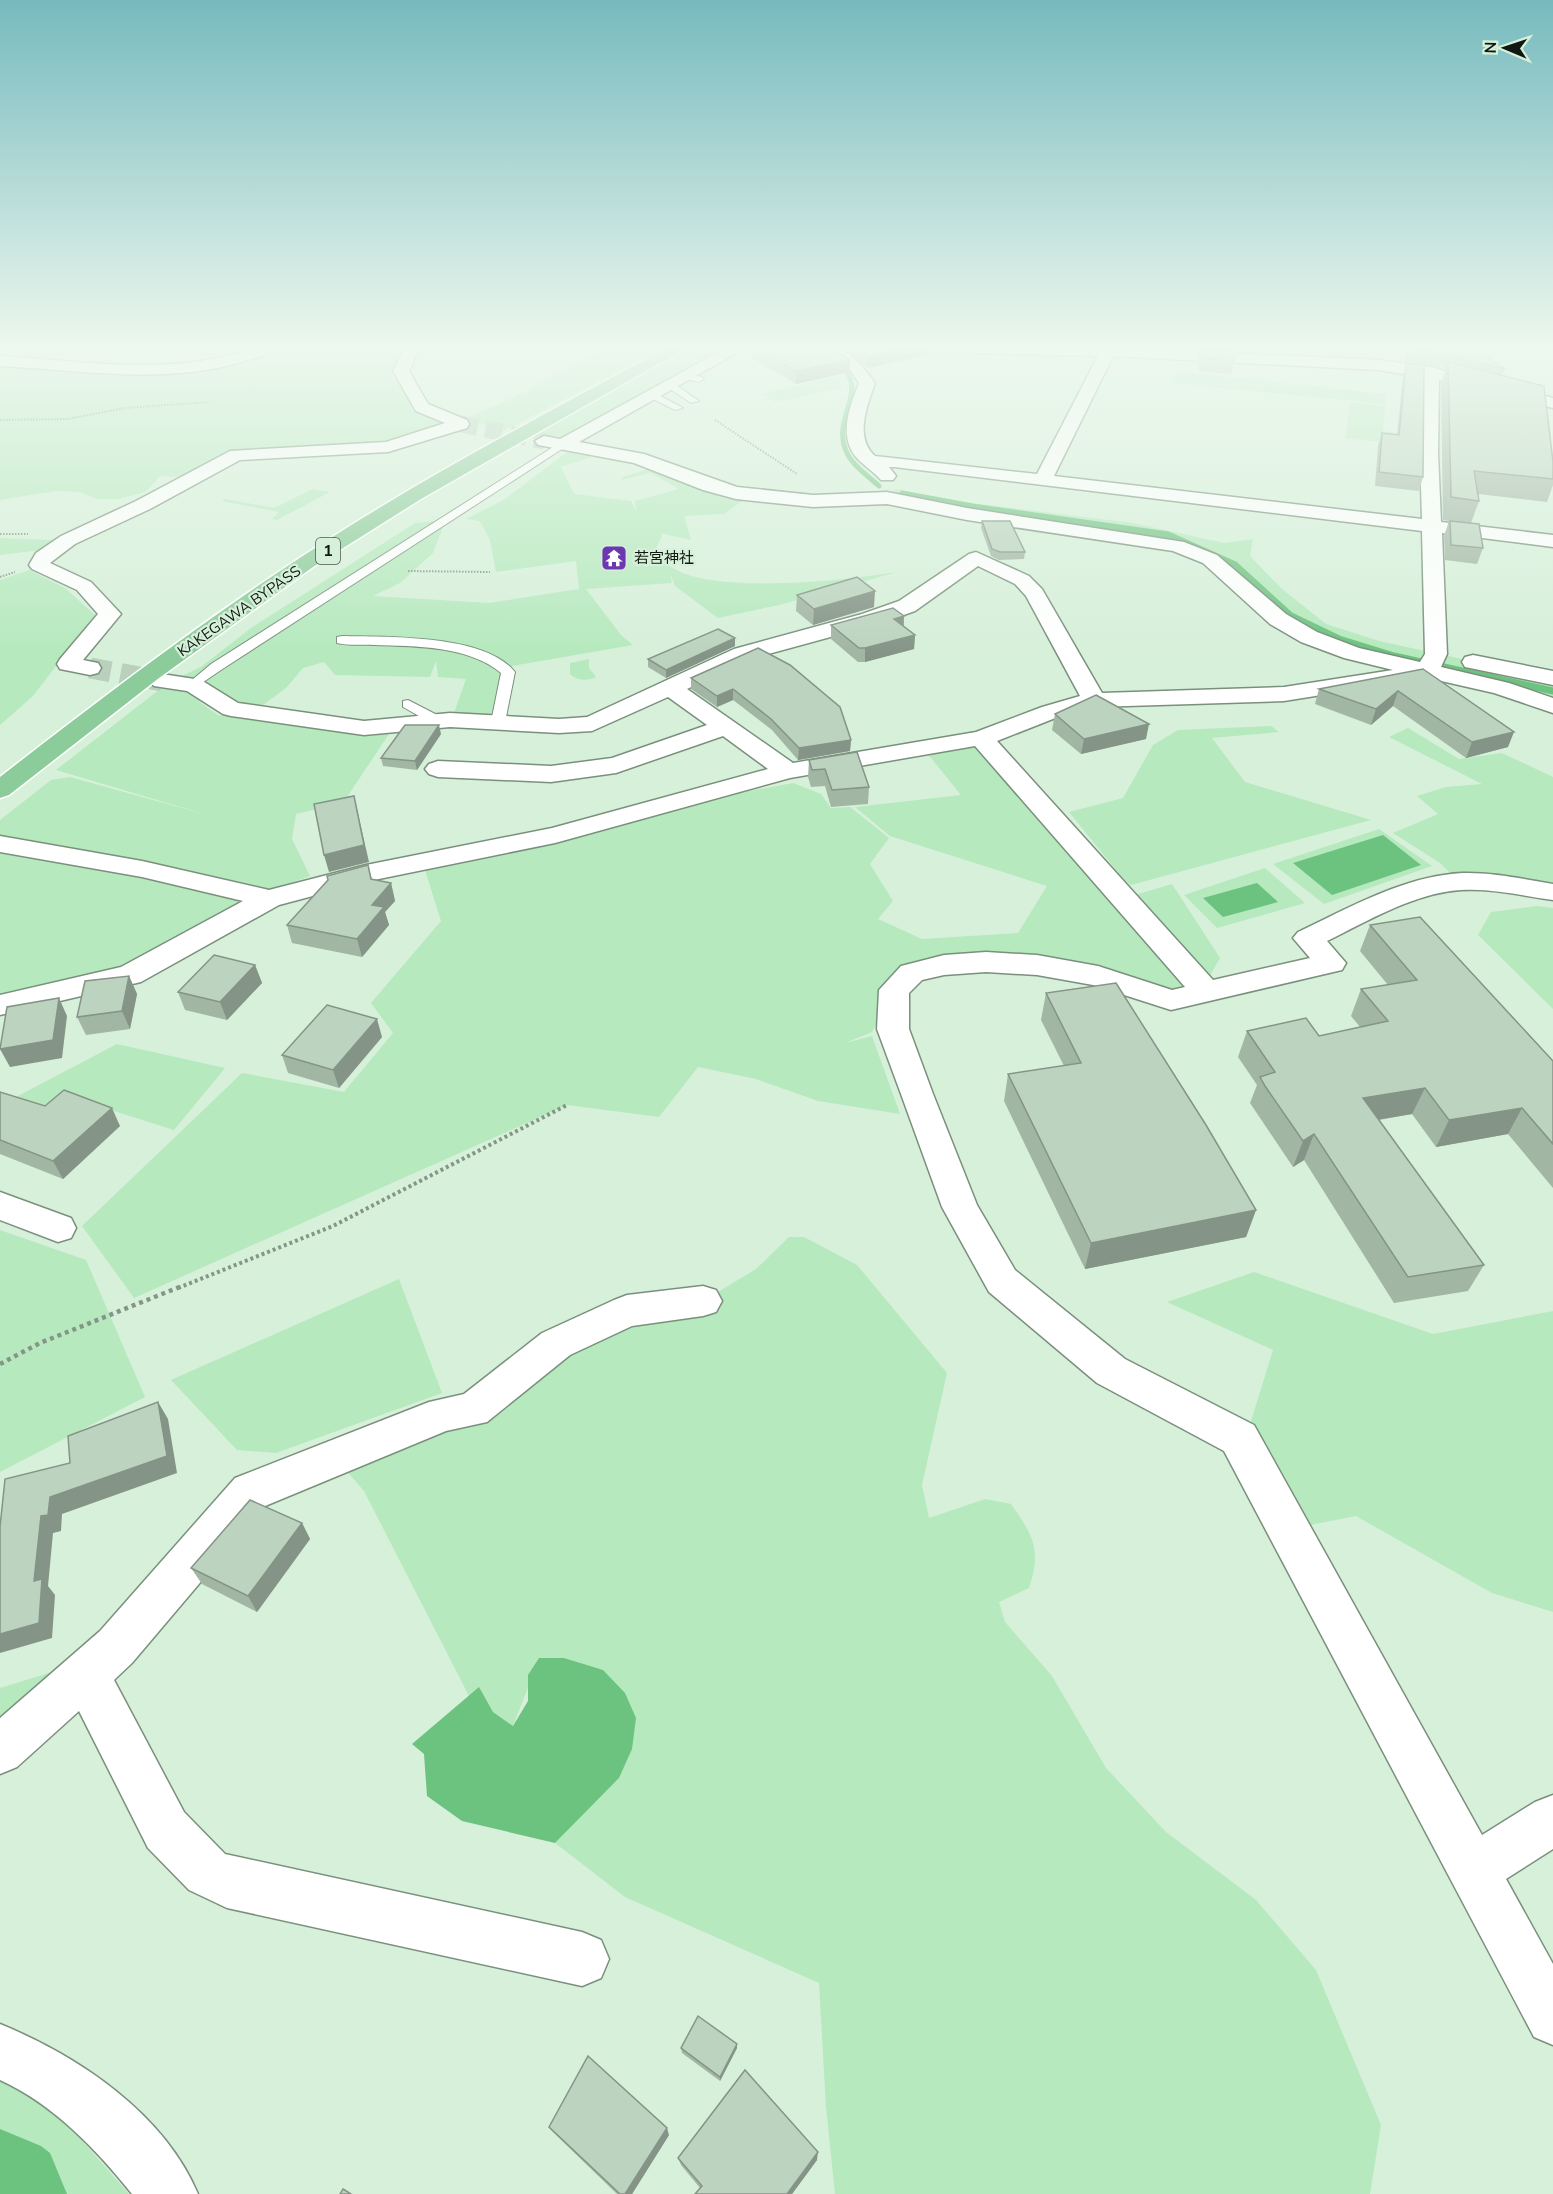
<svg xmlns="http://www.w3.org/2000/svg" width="1553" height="2194" font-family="'Nunito Sans','Noto Sans JP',sans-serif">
<rect width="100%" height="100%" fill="#d7f0da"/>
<g fill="#b6e9be">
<path d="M321 347H404L389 373 420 410 448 425 384 444 229 453 184 477 160 476 146 492 119 499H97L80 492 56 491 0 500V365L86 367 175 375 204 373 276 349Z"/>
<path d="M608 347H666L503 431 464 419 511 399Z"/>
<path d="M693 347H733L561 445 528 437Z"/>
<path d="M1177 371 1385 394V404L1171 383Z"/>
<path d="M838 376 842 388 775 402 762 394Z"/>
<path d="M1350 402 1385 406 1383 431 1422 436 1421 446 1346 438Z"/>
<path d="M567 452 592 457 561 467 574 494 631 501 636 511 635 501 679 489 650 473 621 480 622 477 652 468 704 488 693 497 705 489 745 499 724 514 684 516 691 540 660 533 662 536 656 548C659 552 662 559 666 563 702 597 849 580 897 572L779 605 718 618 675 586 670 573 672 583 586 589 621 635 633 645 512 666 495 715 454 713 466 679 438 677 436 661 430 677 335 675 324 662 303 668 286 688 263 705 255 719 198 701 218 715 369 736 389 734 343 803 296 814 292 839 310 876 266 892 75 857 71 866 74 861 252 900 129 973 0 1002V820L51 780 70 777 211 816 56 770 169 682 201 667 251 628 415 523 446 520 433 553 400 583 373 596 489 603 579 589 576 561 496 572 490 540 480 521 466 519 505 499Z"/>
<path d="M313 489 330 492 277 520 272 519 279 512 222 501 225 499 274 508Z"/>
<path d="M895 489 963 502 1133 523 1224 543 1253 539 1250 556 1282 589 1326 624 1379 641 1553 679V705L1391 663 1295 629 1210 559 1177 546 891 499Z"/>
<path d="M0 538 54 540 41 550 0 555Z"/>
<path d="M29 570 65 588 95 615 33 696 0 725V580Z"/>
<path d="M589 659V668L596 677C587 681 577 681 570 674V663Z"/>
<path d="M1271 726 1279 732 1212 738 1245 782 1371 820 1131 885 1124 880 1069 812 1123 798 1153 745 1178 730Z"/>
<path d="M1408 728 1459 759 1502 753 1553 777V889L1458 881 1440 863 1393 833 1438 814 1417 796 1446 787 1482 784 1389 737Z"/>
<path d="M957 746H980L1118 900 1172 884 1220 958 1203 988 1157 996 1017 957 910 970 894 990 872 1032 845 1043 872 1036 900 1114 818 1101 756 1079 698 1067 659 1117 567 1105 134 1298 82 1226 242 1073 344 1092 393 1033 371 1003 441 921 425 870 646 810 793 783 821 794 831 808 850 807 889 838 870 864 893 901 878 919 922 939 1018 933 1047 886 890 836 855 807 961 795 927 753Z"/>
<path d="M1379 829 1432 866 1324 904 1273 864Z"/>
<path d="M1265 868 1305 903 1217 928 1184 895Z"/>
<path d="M1537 906 1553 908V1009L1478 935 1491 912Z"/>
<path d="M117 1044 225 1068 174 1130 76 1099 63 1111 16 1097Z"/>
<path d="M0 1230 86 1260 145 1397 0 1472Z"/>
<path d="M789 1237H804L857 1265 947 1373 922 1485 929 1518 985 1499 1011 1504C1033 1535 1042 1550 1029 1588L999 1602 1005 1622 1052 1676 1106 1768 1166 1832 1256 1900 1316 1970 1381 2125 1370 2194H835L826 2107 819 1983 625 1897 555 1843 619 1778 539 1659 513 1726 493 1712 479 1688 470 1698 364 1491 338 1461 393 1445 575 1335 703 1301 756 1269Z"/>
<path d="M1254 1272 1433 1334 1553 1311V1612L1492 1593 1356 1516 1295 1528 1247 1434 1273 1350 1167 1302Z"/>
<path d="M399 1279 442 1393 276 1453 237 1450 171 1380Z"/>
<path d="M68 1667 0 1717V1688Z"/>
<path d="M0 2047 129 2194H0Z"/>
</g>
<g fill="#6cc27f">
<path d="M1383 835 1421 865 1332 895 1293 863Z"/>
<path d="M1257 883 1278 902 1223 917 1203 898Z"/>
<path d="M539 1658H564L603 1670 625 1693 636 1718 632 1749 619 1778 555 1843 462 1821 427 1796 424 1754 412 1744 479 1687 493 1712 513 1726 528 1701V1675Z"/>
</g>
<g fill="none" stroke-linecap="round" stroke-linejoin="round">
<g stroke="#6cc27f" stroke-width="5">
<path d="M838 362C871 390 833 415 845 448 850 464 867 475 879 486"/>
<path d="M902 493 989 509"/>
</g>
<path stroke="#6cc27f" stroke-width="7" d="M979 508 1168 535 1235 565 1291 616 1339 639 1394 656 1553 691"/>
<path fill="#6cc27f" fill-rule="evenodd" d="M0 2129 41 2146 50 2153 67 2194H0Z"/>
<path stroke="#b9d0bc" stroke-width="17" stroke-dasharray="17 8" stroke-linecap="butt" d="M461 424 544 441"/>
<path stroke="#b9d0bc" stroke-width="21" stroke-dasharray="21 10" stroke-linecap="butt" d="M90 668 162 681"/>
<defs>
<g id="service">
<path d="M685 373 702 377 704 379 699 382 682 378 680 376Z"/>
<path d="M667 383H673L699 401 691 403 667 387Z"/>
<path d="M649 393H655L683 408 675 410 649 397Z"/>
<path d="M561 442 566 445 565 447 221 670 193 689 186 685 211 664Z"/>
<path d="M342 636C387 637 485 634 515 672L505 722 498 726 491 722 501 673C469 646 415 646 375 645 363 644 349 646 337 643V637Z"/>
<path d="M408 700 443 718 445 721 438 725 433 724 403 707V701Z"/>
</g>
<g id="minor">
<path d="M256 347H277C270 354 257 357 248 360 168 386 82 370 0 366V356C85 361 174 378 256 347Z"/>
<path d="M405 347H420L409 371 428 404 467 420 469 424 467 428 388 452 240 460 150 509 75 544 50 563 91 582 121 614 83 660 98 663 101 668 98 673 90 675 60 669 57 664 60 659 98 614 77 590 32 569 29 565 36 553 61 536 136 501 230 451 386 442 445 423 416 411 393 371Z"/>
<path d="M728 347H747L579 442 644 454 737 487 813 495 887 492 967 508 1184 542 1217 555 1286 614 1317 632 1359 648 1420 662 1425 654 1422 531 894 467H889L896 476 893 480H881C873 471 863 465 856 457 838 435 850 406 859 383L849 368 817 347C845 345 860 362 875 383 867 406 854 437 875 456L1037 474 1098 356 933 352 926 347H1109L1378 360 1431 367 1455 374 1457 377 1449 382 1439 380 1438 453 1441 522 1553 535V547L1442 533 1447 654 1441 667 1509 683 1553 698V713L1494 693 1428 678 1284 701 1095 707 1058 717 997 741 1213 980 1310 958 1293 938 1298 932C1349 908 1404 876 1462 873 1492 872 1523 879 1553 884V900C1523 896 1492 888 1461 890 1414 893 1368 921 1327 941L1346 963 1342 970 1171 1010 1093 985 1037 975 986 972 944 975 922 980 909 993V1029L933 1094 977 1205 1015 1270 1125 1359 1254 1425 1482 1835 1535 1802 1553 1795V1849L1506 1879 1553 1964V2045L1534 2037 1224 1451 1097 1383 989 1292 942 1207 901 1094 877 1029 879 990 901 966 944 955 986 952 1037 955 1098 966 1172 990 1185 987 975 746 790 778 555 843 369 881 279 905 141 982 0 1015V995L121 967 243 901 142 877 0 852V836L142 861 269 890 366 865 552 828 768 769 723 736 616 773 551 782 438 777 429 774 425 769 429 764 438 761 551 766 612 758 707 725 668 697 592 731 559 733 450 727 364 735 231 716 223 714 187 691 154 686 150 681 154 676 162 674 201 680 238 703 364 721 450 713 559 719 587 717 734 649 862 614 899 601 969 554 976 552 1029 576 1042 589 1102 693 1284 687 1393 670 1344 658 1301 642 1270 624 1203 563 1173 551 967 520 887 504 813 507 736 499 703 490 634 463 538 445 535 441 544 436 560 439ZM1113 356 1378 370 1423 377 1420 453 1422 519 1054 476ZM978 566 1015 584 1026 596 1080 696 1042 707 976 732 793 763 687 689 750 659 878 624 915 611Z"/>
<path d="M1502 385 1553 398V408L1496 393 1494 390 1496 387Z"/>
<path d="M1473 655 1553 671V685L1465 667 1462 662 1465 657Z"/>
<path d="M0 1192 71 1218 76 1228 71 1238 58 1242 0 1220Z"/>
<path d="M703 1286 716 1290 722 1301 716 1312 703 1316 632 1326 570 1355 487 1422 446 1431 265 1506 132 1663 114 1680 184 1812 225 1854 582 1932 601 1940 609 1959 601 1978 582 1986 227 1908 189 1890 148 1848 79 1711 17 1767 0 1774V1718L100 1631 235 1478 429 1402 464 1394 542 1333 614 1300 627 1295Z"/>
<path d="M0 2024C78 2056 164 2113 198 2194H132C96 2149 53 2104 0 2080Z"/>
</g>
<path id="trunk" d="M669 347H688L421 499 313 567 159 678 9 795 0 798V777C114 688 230 600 353 524 456 460 563 404 669 347Z"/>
</defs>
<use href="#service" stroke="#7a907d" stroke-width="2"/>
<use href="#minor" stroke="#7a907d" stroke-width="3"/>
<use href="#trunk" stroke="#fff" stroke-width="3"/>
<g stroke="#849686" stroke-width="2" stroke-dasharray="1.5 1.5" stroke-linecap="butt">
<path d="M0 420 67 419 125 408 209 402"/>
<path d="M715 420 797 474"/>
<path d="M0 534H28"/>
<path d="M408 571 490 572"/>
<path d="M0 577 15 572"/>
</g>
<path stroke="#849686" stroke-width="4" stroke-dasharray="3 3" stroke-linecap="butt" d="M178 1288 333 1226 567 1105"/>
<path stroke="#849686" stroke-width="4.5" stroke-dasharray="4 4" stroke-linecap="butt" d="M0 1364 40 1343 182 1286"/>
<use href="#service" fill="#fff" fill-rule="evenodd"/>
<use href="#minor" fill="#fff" fill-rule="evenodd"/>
<use href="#trunk" fill="#8ccb9a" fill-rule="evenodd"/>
</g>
<g fill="#a2b6a4">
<path d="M752 347H931V354L867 368 845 350 831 347 849 372 796 384 752 358Z"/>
<path d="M1193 347H1235L1234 351 1193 349Z"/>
<path d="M1408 347H1474L1505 369 1502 375 1553 479V485L1547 502 1478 494 1479 501 1471 523 1483 548 1477 564 1445 560 1444 536 1449 521 1443 520 1441 382 1446 368 1432 365 1405 361Z"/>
<path d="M1200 350 1234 361 1231 374 1199 371 1197 363Z"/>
<path d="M1406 363 1423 477 1419 491 1375 486 1378 446 1382 433 1397 435 1403 376Z"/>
<path d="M982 521 1025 552 1024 559 999 560 991 556 981 528Z"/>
<path d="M797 595 874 607 813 625 796 611Z"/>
<path d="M904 616V626L915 635 914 649 865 662H858L831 639V625Z"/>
<path d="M735 638V646L666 678 648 667V659Z"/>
<path d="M758 648 851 740 850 751 798 760 772 730 733 700 717 707 691 689V678Z"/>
<path d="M1423 669 1508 747 1466 758 1393 706 1371 725 1315 704 1319 689Z"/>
<path d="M1055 714 1146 739 1081 754 1052 730Z"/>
<path d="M441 734 417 770 383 766 381 758Z"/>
<path d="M809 760 869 787 868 804 831 807 825 786 811 787 808 777Z"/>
<path d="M368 865 372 879 391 883 395 901 385 912 389 925 362 957 292 943 287 925Z"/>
<path d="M1370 925 1553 1061V1188L1508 1134 1436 1147 1412 1114 1379 1120 1484 1265 1468 1291 1394 1303 1304 1160 1293 1167 1250 1103 1257 1085 1238 1057 1247 1031 1319 1036 1360 1027 1351 1016 1361 989 1388 985 1360 951Z"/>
<path d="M255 965 262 983 227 1020 185 1010 178 992Z"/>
<path d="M129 976 137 994 130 1029 86 1035 77 1017Z"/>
<path d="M1046 993 1256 1210 1246 1237 1085 1269 1004 1101 1008 1074 1064 1066 1041 1020Z"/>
<path d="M382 1037 339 1088 288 1073 282 1055Z"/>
<path d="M0 1092 45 1106 120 1126 63 1179 0 1154Z"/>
<path d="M302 1523 310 1539 257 1612 202 1584 191 1568Z"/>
<path d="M681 2048H737L720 2081 682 2053Z"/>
<path d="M549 2127 669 2135 632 2194H617L554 2133Z"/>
<path d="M678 2158 817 2160 792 2194H695L700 2188 681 2165Z"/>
</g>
<g fill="#849486">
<path d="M911 347H931V354L867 368V356Z"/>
<path d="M850 360 849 372 796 384V371Z"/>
<path d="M875 591 874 607 813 625 814 609Z"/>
<path d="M904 616 903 630 894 619Z"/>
<path d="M915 635 914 649 865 662V648Z"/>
<path d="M735 638V646L666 678V670Z"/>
<path d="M733 689V700L717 707V696Z"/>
<path d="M1398 691 1393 706 1371 725 1376 709Z"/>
<path d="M1149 724 1146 739 1081 754 1084 739Z"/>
<path d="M439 725 441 734 417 770 415 761Z"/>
<path d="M1514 732 1508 747 1466 758 1472 742Z"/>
<path d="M851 740 850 751 798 760 799 748Z"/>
<path d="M354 796 369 862 329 872 324 855Z"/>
<path d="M391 883 395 901 385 912 389 925 362 957 357 939 372 905Z"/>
<path d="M255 965 262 983 227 1020 220 1002Z"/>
<path d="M129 976 137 994 130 1029 122 1011Z"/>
<path d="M59 998 67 1016 62 1058 10 1067 0 1049Z"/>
<path d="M377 1019 382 1037 339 1088 333 1070Z"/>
<path d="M1425 1088 1412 1114 1352 1124 1363 1098Z"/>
<path d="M112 1108 120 1126 63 1179 53 1161Z"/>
<path d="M1522 1108 1508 1134 1436 1147 1449 1120Z"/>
<path d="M1314 1134 1304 1160 1293 1167 1303 1141Z"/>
<path d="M1256 1210 1246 1237 1085 1269 1091 1243Z"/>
<path d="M158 1402 168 1419 177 1473 62 1514 61 1531 53 1533 48 1586 55 1595 52 1638 0 1653V1634L41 1516 50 1497Z"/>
<path d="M302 1523 310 1539 257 1612 248 1596Z"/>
<path d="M737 2044V2048L720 2081V2077Z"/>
<path d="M667 2128 669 2135 632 2194H625Z"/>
<path d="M818 2152 817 2160 792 2194H787Z"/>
</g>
<g fill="#bcd4bf" stroke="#849486" stroke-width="1.5">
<path d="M753 347H830L850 360 796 371Z"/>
<path d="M856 347H911L867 356Z"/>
<path d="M1409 347H1474L1505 369 1436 352 1409 349Z"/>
<path d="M1200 350 1235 352 1234 361 1202 358Z"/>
<path d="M1448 362 1544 386 1553 462V479L1474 471 1479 501 1451 497Z"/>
<path d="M1406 363 1424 365 1423 477 1379 472 1382 433 1399 435Z"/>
<path d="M982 521H1010L1025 552H1000L992 549Z"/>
<path d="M1450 521 1479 524 1483 548 1451 545Z"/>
<path d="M857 577 875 591 814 609 797 595Z"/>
<path d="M893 608 904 616 894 619 915 635 865 648H859L831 625Z"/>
<path d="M718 629 735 638 666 670 648 659Z"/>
<path d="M758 648 790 665 840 707 851 740 799 748 771 719 733 689 717 696 691 678Z"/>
<path d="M1423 669 1514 732 1472 742 1398 691 1376 709 1319 689Z"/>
<path d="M1096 695 1149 724 1084 739 1055 714Z"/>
<path d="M405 725H439L415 761 381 758Z"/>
<path d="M857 752 869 787 832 790 825 769 812 770 809 760Z"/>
<path d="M354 796 364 845 324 855 314 804Z"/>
<path d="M368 865 371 879 391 883 372 905 384 907 357 939 287 925 328 880 327 876Z"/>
<path d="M1420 917 1553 1061V1144L1522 1108 1449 1120 1425 1088 1363 1098 1484 1265 1408 1277 1314 1134 1303 1141 1265 1086 1260 1077 1275 1072 1247 1031 1306 1018 1319 1036 1388 1021 1361 989 1417 980 1370 925Z"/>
<path d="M214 955 255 965 220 1002 178 992Z"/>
<path d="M129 976 122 1011 77 1017 85 981Z"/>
<path d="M1116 983 1206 1125 1256 1210 1091 1243 1008 1074 1081 1063 1046 993Z"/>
<path d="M59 998 53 1040 0 1049 7 1007Z"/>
<path d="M327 1005 377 1019 333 1070 282 1055Z"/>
<path d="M64 1090 112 1108 53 1161 0 1140V1092L45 1106Z"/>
<path d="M158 1402 167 1456 50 1497 48 1515 41 1516 34 1581 42 1579 39 1623 0 1634V1527L5 1479 70 1463 68 1436Z"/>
<path d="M250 1500 302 1523 248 1596 191 1568Z"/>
<path d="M698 2016 737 2044 720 2077 681 2048Z"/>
<path d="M588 2056 667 2128 625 2194H620L549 2127Z"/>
<path d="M745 2070 818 2152 787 2194H695L702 2186 678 2158Z"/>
<path d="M343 2189 351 2194H340Z"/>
</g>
<linearGradient id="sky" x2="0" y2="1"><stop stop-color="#76babe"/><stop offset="0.53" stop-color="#edf8ee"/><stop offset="1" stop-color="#edf8ee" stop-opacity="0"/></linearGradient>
<rect width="1553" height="654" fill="url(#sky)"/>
<defs>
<symbol id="temple-square" viewBox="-11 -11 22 22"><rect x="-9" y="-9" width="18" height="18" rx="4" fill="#6c38af" stroke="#d7f0da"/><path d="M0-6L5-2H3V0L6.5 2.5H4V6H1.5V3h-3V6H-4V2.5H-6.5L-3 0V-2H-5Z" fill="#fff"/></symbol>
</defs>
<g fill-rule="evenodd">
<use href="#temple-square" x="599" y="543" width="30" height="30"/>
</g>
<g text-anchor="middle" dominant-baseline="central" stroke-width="4.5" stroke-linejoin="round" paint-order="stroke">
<g font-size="15" fill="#101911" stroke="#d7f0da" text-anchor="start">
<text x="634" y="558">若宮神社</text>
</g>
<g font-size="15" fill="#101911" stroke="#d7f0da">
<text transform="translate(239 611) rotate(-35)">KAKEGAWA BYPASS</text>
</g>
<rect fill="#d7f0da" stroke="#4c5a4d" stroke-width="1.5" x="316" y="538" width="24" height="26" rx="4.5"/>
<g font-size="16" font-weight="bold" fill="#101911">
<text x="328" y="551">1</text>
</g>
</g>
<g transform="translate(1505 48) rotate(272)" stroke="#d7f0da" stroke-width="4.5" paint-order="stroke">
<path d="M0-4.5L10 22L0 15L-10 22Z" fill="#101911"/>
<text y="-9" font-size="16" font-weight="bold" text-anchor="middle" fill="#101911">N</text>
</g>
</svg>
